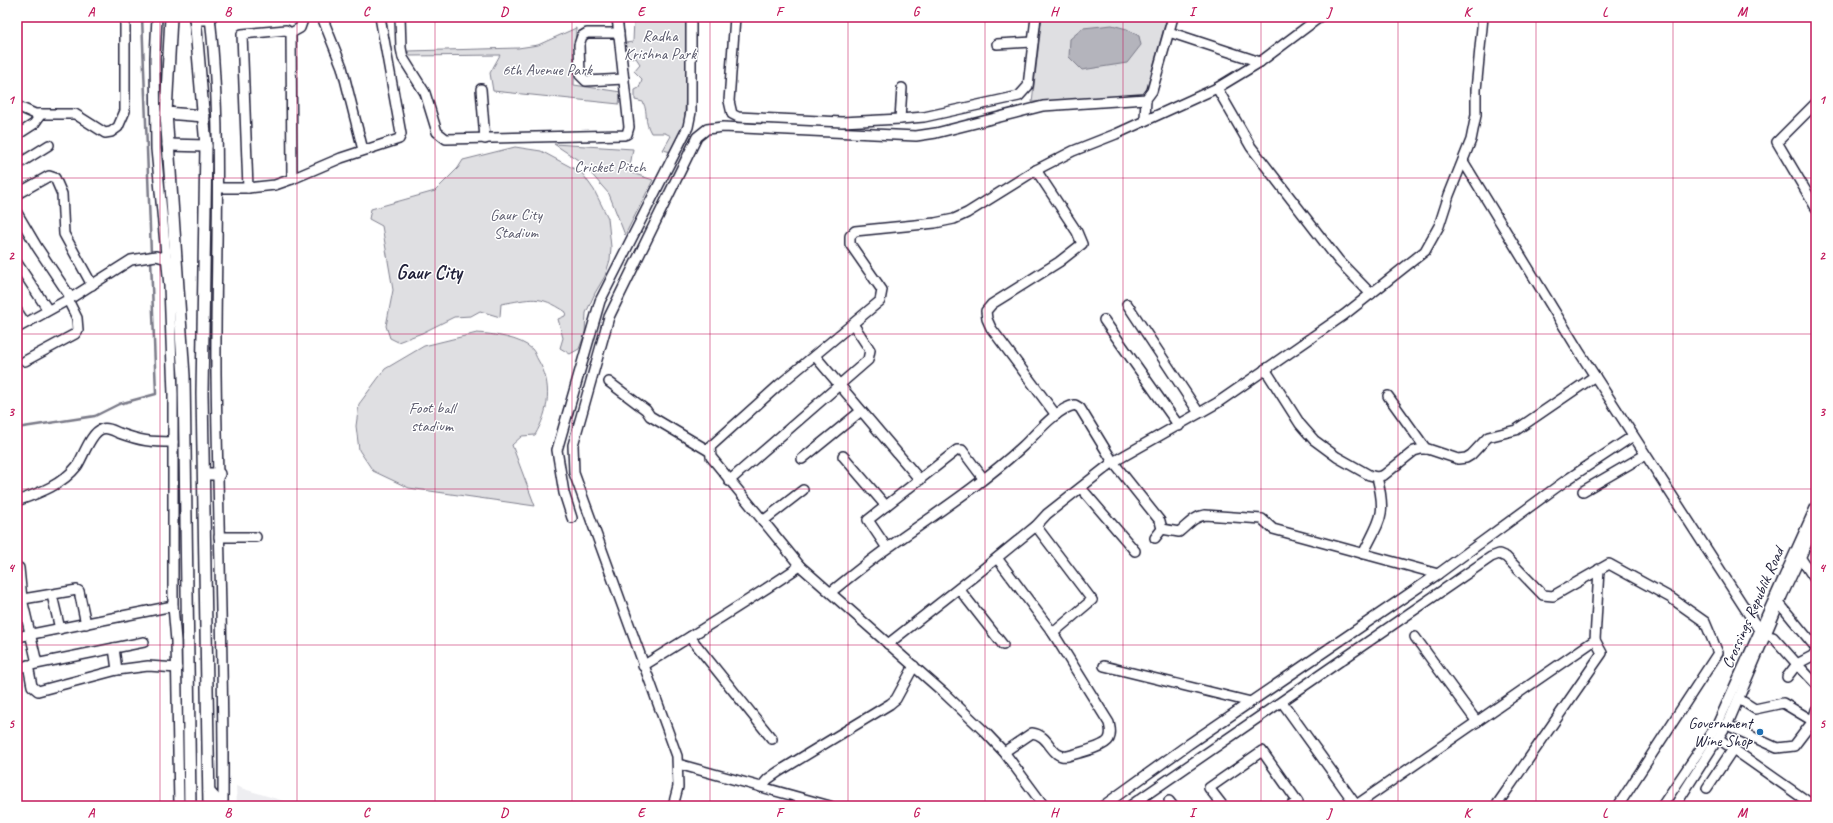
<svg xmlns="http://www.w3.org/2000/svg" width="1833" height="823" font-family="Caveat,sans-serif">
<rect width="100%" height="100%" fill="#fff"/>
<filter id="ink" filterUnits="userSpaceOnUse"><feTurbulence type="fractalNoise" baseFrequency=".025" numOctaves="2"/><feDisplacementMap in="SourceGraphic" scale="8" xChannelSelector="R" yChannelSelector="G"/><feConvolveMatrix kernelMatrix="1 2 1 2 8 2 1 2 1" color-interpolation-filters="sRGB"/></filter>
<g filter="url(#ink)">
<path fill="#eeeef1" d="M236 786 244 789 300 806H237Z"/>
<g fill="#dfdfe2" stroke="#80808e">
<path d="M629 17H690L684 128 671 152 663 150 671 136 665 133H651C643 119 649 115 643 102L635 100V90L639 88 642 79 634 71 640 64 636 58 627 57 625 43 633 42 634 19Z"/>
<path d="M1042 17H1167L1145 95 1032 102Z"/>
<path d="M576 28 574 85 621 92 619 104 493 91 490 73 500 55 410 56 408 51 518 48 538 45Z"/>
<path d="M554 144 633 149 629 172 653 180 625 235 609 194 581 162Z"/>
<path d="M515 147 541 151 582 173 594 190 608 218 611 247 610 260 605 276 595 293 586 313 585 333 579 349 570 354 560 348 563 338 558 319 565 316 566 312C539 294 531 299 501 304L500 317 480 311 471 316 454 317 422 333 398 342 390 338 386 326 393 290 382 226 369 219 371 209 435 191 458 168 463 160Z"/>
<path d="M477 333C493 334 521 338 532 349 535 352 536 357 538 360 553 384 549 411 535 435L522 436 512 445 535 506 409 488 373 471 359 450 356 426 359 404 385 369 424 346Z"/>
</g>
<path fill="#b4b4bc" stroke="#7a7a88" d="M1112 25 1127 29 1139 36 1141 45 1127 63 1082 70 1069 57 1070 39 1083 28Z"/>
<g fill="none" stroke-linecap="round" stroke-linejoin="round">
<g stroke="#7a7a88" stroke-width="2.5">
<path d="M142 17 151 254"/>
<path d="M17 428 95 416 119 404 156 394 151 259"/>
</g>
<defs>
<g id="minor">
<path d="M157 17 155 58 156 149 169 286 173 394V606L176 641 179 806"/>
<path d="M210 17C223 135 215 255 216 374 218 518 224 662 223 806"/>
<path d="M322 17 342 67 363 150"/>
<path d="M400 17 401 48 403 58 425 93 437 132 446 139 624 135 627 134 629 127 617 17"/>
<path d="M735 17 729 101 732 114 738 117 842 122 900 119 924 117 1019 96 1028 86 1036 17"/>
<path d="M1169 32 1260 62"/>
<path d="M291 33 300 28 304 17"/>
<path d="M619 33H587L582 36 579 45 580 75 586 81 624 79"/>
<path d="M997 44 1033 42"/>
<path d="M1217 88 1251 147 1339 261 1371 294"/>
<path d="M481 89 485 139"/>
<path d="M1816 103 1777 142 1816 208"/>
<path d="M17 106 35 114H75L105 133 111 132 118 127 125 111V17"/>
<path d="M900 119 902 88"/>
<path d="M1145 119 1146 99"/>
<path d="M17 135 34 124 41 114"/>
<path d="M1463 161 1580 353 1759 630 1765 635 1773 637 1797 664 1816 654"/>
<path d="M17 165 49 145"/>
<path d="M1036 170 1077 232 1082 244 1059 262 992 304 986 311 987 319 991 328 1056 415"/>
<path d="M218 188H248L275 185 292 179 341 158 399 139 401 134 380 17"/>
<path d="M248 188 242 34 286 30 291 33 292 179"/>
<path d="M17 194 49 176 55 178 62 194 64 234 92 285"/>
<path d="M17 213 37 247 71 298"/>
<path d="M17 263 48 310"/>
<path d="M1127 304 1199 413"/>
<path d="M17 311 25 323"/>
<path d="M1104 320 1179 426"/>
<path d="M17 328 71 298 131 260 156 256 167 259"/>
<path d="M815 356 920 480"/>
<path d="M25 361 75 334 78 330 77 318 68 300"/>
<path d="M1265 369 1300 424 1314 440 1337 457 1369 475 1377 477 1384 475 1414 451 1421 449H1428L1458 459 1466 458 1471 455 1488 437 1516 430 1595 376"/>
<path d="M609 382 646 410 650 416 709 451"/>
<path d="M1388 396 1426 449"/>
<path d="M843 456 886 506"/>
<path d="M802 459 861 411"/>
<path d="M729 481 868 360 870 350 853 324"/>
<path d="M1081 488 1135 551"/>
<path d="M1583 491 1645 455"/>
<path d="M17 501C39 493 62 485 77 466 83 457 91 432 102 429 108 427 114 431 119 433 141 441 150 442 173 442"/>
<path d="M572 518 564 493 557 450 600 301 688 127 691 112V17"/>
<path d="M763 521 803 490"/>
<path d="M1036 526 1092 600 1053 633"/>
<path d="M1162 529 1179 532C1188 525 1193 517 1205 515L1262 519 1273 529 1438 574"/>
<path d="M219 537H256"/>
<path d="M887 548 868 520 957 450H962L983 478"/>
<path d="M1363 554C1380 519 1387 517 1377 477"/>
<path d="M1800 557 1816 581"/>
<path d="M997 558 1053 633 1109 723C1110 728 1112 733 1109 739 1105 747 1078 753 1068 756 1050 759 1051 735 1032 733L1004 752"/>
<path d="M19 568 22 599 37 663"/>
<path d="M959 589 1003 645"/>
<path d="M831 592C850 577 869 561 889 547 934 515 982 484 1023 446 1036 434 1057 408 1075 405L1080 408 1113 462 1160 521 1162 529 1155 538"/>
<path d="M52 595 60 629"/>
<path d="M17 600 77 590 79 591 86 624"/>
<path d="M1779 603 1816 648"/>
<path d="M17 637 173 606"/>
<path d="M690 637 772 739"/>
<path d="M1415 637 1477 722"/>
<path d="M888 644 982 570 1036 526 1047 514 1113 462 1217 403 1344 315 1425 251 1439 226 1449 195 1471 140 1476 115V90L1483 17"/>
<path d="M114 648 117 670"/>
<path d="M28 665 32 686 38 691 117 670 148 666 177 668"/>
<path d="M643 666C696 633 749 601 800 566"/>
<path d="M1104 666 1251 702"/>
<path d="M17 667H21L144 642"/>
<path d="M1787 677 1797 664 1816 684"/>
<path d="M1739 699 1755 709 1783 703 1813 721"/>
<path d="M1282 702 1356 805"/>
<path d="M1727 725 1777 748 1794 746 1813 721 1816 710"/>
<path d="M1719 739 1814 806"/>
<path d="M678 764 830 806"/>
<path d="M761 787 768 779 778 772 890 704 896 699 914 666"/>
<path d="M1707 788 1733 749"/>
<path d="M1169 801 1173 806"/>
<path d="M673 806 678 787 677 756 574 473 573 445 609 317 697 137 707 129 723 127 916 136 936 133 1043 106 1146 99 1152 91 1173 17"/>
<path d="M1044 806 1004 752 986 733 944 693 800 566 711 457 710 447 779 385 880 301 882 290 850 244V236L855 231 935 223 954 219 967 213 1036 170 1073 151 1116 134 1217 88 1260 62 1320 17"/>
<path d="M1103 806 1189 744 1438 574 1565 481 1633 436"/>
<path d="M1130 806 1491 557 1499 554 1506 557 1543 595 1553 596 1609 564 1671 598 1705 622 1718 653 1618 806"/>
<path d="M1223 806 1209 788 1262 751 1298 802 1291 806"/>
<path d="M1355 806 1595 640 1599 569"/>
<path d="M1496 806 1602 653 1595 640"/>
<path d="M1662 806 1718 723 1816 506"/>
<path d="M1675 806 1729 721 1783 594 1816 524"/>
</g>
<g id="major">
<path d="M171 17 166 113 184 376 190 806"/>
<path d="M195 17 206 146 202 393 209 806"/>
<path d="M195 19H210"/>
<path d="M166 113 204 116"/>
<path d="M168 145 206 146"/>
<path d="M204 474H219"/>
<path d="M209 792 222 806"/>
</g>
</defs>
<use href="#minor" stroke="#22223b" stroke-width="12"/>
<use href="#major" stroke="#22223b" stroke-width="14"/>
<use href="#minor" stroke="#fff" stroke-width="9"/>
<use href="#major" stroke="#fff" stroke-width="11"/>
</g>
</g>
<path fill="none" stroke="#c2185b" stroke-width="1" stroke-opacity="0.55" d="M160 17V806M297 17V806M435 17V806M572 17V806M710 17V806M848 17V806M985 17V806M1123 17V806M1261 17V806M1398 17V806M1536 17V806M1673 17V806M17 178H1816M17 334H1816M17 489H1816M17 645H1816"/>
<circle fill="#1f6fb2" stroke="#fff" stroke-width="1.5" cx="1760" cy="732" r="4"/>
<g text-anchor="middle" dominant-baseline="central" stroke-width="3" stroke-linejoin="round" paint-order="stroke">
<g font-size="16" fill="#5b5b6d" stroke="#fff">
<text x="660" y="36">Radha<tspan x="660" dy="18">Krishna Park</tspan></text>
<text x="547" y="70">6th Avenue Park</text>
<text x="610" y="167">Cricket Pitch</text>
<text x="516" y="215">Gaur City<tspan x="516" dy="18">Stadium</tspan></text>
<text x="432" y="408">Foot ball<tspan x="432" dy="18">stadium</tspan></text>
</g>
<g font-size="16" fill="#22223b" stroke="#fff">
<text transform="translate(1753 608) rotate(-66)">Crossings Republik Road</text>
</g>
<g font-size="16" fill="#22223b" stroke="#fff" text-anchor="end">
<text x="1752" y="723">Government<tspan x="1752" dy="18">Wine Shop</tspan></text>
</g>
<g font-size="20" font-weight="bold" fill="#22223b" stroke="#fff">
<text x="429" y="272">Gaur City</text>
</g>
</g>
<rect width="1833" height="823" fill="none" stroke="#fff" stroke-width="44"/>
<rect x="22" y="22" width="1789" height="779" fill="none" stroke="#c2185b" stroke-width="1.5"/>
<g font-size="13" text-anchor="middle" font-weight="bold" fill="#c2185b">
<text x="91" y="16">A</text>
<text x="228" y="16">B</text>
<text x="366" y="16">C</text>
<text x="504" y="16">D</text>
<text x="641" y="16">E</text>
<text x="779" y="16">F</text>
<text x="916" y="16">G</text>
<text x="1054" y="16">H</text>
<text x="1192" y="16">I</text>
<text x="1329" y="16">J</text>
<text x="1467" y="16">K</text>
<text x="1605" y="16">L</text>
<text x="1742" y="16">M</text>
<text x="11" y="104">1</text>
<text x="1822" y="104">1</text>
<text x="11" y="260">2</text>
<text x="1822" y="260">2</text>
<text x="11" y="416">3</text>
<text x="1822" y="416">3</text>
<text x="11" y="572">4</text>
<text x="1822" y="572">4</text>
<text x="11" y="728">5</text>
<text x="1822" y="728">5</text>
<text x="91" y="817">A</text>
<text x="228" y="817">B</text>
<text x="366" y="817">C</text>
<text x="504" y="817">D</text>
<text x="641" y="817">E</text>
<text x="779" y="817">F</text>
<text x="916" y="817">G</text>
<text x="1054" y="817">H</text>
<text x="1192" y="817">I</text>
<text x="1329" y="817">J</text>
<text x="1467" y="817">K</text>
<text x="1605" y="817">L</text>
<text x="1742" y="817">M</text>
</g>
</svg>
